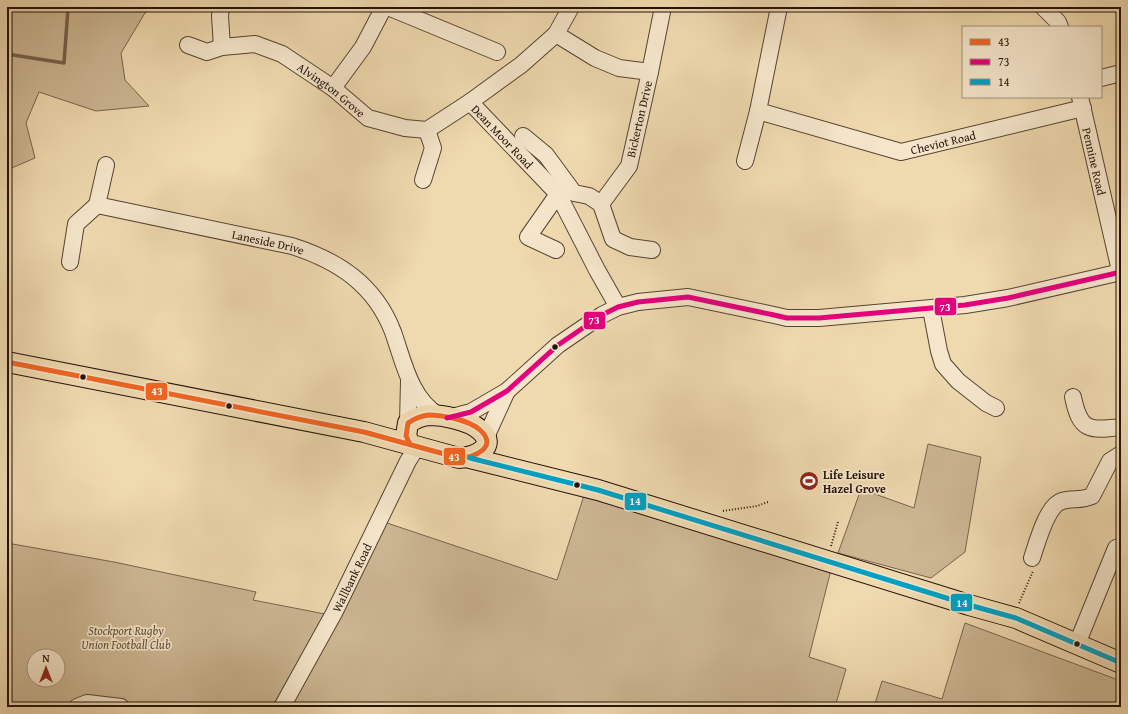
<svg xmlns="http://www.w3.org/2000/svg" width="1128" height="714" font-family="'Gentium Book Plus',serif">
<rect width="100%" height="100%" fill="#efd9af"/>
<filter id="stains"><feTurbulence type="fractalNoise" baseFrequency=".005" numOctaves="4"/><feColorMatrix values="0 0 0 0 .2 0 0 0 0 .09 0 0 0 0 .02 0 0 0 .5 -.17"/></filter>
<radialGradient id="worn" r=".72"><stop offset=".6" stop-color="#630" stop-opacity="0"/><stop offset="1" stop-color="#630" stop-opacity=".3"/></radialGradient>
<g fill="#ccb793" stroke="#78644e" fill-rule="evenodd">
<path d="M7 7H152L145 13 121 53 125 80 149 106 96 111 39 92 26 123 35 158 7 170Z"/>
<path d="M928 444 981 457 965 552 931 578 838 553 861 489 914 508Z"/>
<path d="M587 486 833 562 809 657 846 669 835 707H288L384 522 557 580Z"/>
<path d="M7 543 114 562 256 592 253 600 325 614 272 707H7ZM34 656H58V680H34Z"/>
<path d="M965 623 1121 681V707H874L882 681 942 699Z"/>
</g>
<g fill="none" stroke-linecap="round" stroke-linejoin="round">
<path stroke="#74614a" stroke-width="3.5" d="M7 53 13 55 64 63 68 8 71 7"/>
<defs>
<g id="minor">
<path d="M221 7 220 16 222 47"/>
<path d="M388 7 497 52"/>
<path id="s1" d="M571 7 556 34 521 65 470 102 558 194 597 270 618 307"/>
<path id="s2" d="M779 7 758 111 901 152 1083 108"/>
<path d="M1043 7 1058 22 1060 27"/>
<path d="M556 34 595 58 619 68 650 72 629 166 601 204 613 239 630 247 652 250"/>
<path id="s3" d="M188 45 207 52 222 47 255 44 282 54 333 88 368 118 405 128 427 130 470 102"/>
<path d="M650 72 663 7"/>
<path d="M1101 78 1121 73"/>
<path d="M333 88 363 47 384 7"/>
<path id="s4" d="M1080 97 1121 275"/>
<path d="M523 136 546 155 574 193 589 196 601 204"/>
<path d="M745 161 758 111"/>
<path id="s5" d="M106 165 97 205 292 246C339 261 375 285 393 332 404 363 410 398 439 416"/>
<path d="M423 180 433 148 427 130"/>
<path d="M556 250 528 237 558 194"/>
<path d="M70 262 76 224 97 205"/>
<path d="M931 309 939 351 943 364 958 381 986 403 996 408"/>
<path d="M1073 397C1080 431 1089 431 1121 427"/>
<path d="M448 418 471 412 507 391 558 345 602 315 618 307 638 302 688 297 774 315 787 318H819L965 305 1008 298 1121 272"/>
<path d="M408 423 409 381"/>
<path d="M486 437 507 391"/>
<path d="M1032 558C1037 543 1047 505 1062 501 1073 498 1081 501 1092 496L1110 461 1121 454"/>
<path d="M1077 644 1116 548 1121 546"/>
<path d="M77 707 87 703 121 707"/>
<path id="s6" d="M282 707 334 613 408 461 417 447"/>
</g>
<g id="major">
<path d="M7 362 364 432 459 458C474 458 499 447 480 430 469 420 443 415 428 415 420 416 414 419 408 423L406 436 410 444"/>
<path d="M470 458 598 490 969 605 1016 618 1121 663"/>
</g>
</defs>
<use href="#minor" stroke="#564432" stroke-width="18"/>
<use href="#major" stroke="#231208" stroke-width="22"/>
<g stroke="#231208" stroke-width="2" stroke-dasharray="1 2" stroke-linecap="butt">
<path d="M723 511 757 506 768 502"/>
<path d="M831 546 838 522"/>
<path d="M1019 603 1033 571"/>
</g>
<use href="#minor" stroke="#f5e6cb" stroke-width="16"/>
<use href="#major" stroke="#efd9af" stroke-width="20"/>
<defs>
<path id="bus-1" d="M7 362 364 432 459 458C474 458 499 447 480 430 469 420 443 415 428 415 420 416 414 419 408 423L406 436 410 444"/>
<path id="bus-2" d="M447 418 471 412 507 391 558 345 602 315 618 307 638 302 688 297 774 315 787 318H819L965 305 1008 298 1121 272"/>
<path id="bus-3" d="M470 458 598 490 969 605 1016 618 1121 663"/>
</defs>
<use href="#bus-1" stroke="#f5e6cb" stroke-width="8"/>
<use href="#bus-2" stroke="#f5e6cb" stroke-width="8"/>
<use href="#bus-3" stroke="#f5e6cb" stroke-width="8"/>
<use href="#bus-1" stroke="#f26522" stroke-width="5"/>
<use href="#bus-2" stroke="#e5007d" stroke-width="5"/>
<use href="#bus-3" stroke="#02a1c4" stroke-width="5"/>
</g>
<defs>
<symbol id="stadium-disc" viewBox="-11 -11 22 22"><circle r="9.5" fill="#8f2418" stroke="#f5e6cb"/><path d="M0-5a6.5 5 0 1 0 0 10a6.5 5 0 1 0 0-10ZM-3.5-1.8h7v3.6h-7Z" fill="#fff"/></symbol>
</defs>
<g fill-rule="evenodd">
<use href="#stadium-disc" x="798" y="470" width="22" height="22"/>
</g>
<g fill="#231208" stroke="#f5e6cb" stroke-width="1.5">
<circle cx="555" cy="347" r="3.5"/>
<circle cx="83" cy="377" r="3.5"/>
<circle cx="229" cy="406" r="3.5"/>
<circle cx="577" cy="485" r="3.5"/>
<circle cx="1077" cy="644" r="3.5"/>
</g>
<g text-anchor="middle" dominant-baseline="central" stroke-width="3.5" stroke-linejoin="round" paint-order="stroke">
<g font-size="12" fill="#231208" stroke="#f5e6cb">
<text stroke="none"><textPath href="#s3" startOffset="159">Alvington Grove</textPath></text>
<text transform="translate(639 119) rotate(-77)">Bickerton Drive</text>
<text stroke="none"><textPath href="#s1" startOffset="188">Dean Moor Road</textPath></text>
<text stroke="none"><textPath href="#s2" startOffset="298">Cheviot Road</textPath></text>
<text stroke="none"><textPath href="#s4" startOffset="66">Pennine Road</textPath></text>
<text stroke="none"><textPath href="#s5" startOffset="216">Laneside Drive</textPath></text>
<text stroke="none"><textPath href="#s6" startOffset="147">Wallbank Road</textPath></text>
</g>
<g font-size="12" font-weight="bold" fill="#231208" stroke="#f5e6cb" text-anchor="start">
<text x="823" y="474">Life Leisure<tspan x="823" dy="14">Hazel Grove</tspan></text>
</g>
<g font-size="12" font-style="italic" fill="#5e4c39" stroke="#f5e6cb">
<text x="126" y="630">Stockport Rugby<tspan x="126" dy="14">Union Football Club</tspan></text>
</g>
</g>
<g stroke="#f5e6cb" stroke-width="1.5">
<rect x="934" y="297" width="23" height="19" rx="4" fill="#e5007d"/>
<rect x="583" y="311" width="23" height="19" rx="4" fill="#e5007d"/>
<rect x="145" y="382" width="23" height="19" rx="4" fill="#f26522"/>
<rect x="443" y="447" width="23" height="19" rx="4" fill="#f26522"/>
<rect x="624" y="492" width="23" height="19" rx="4" fill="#02a1c4"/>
<rect x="950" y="593" width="23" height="19" rx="4" fill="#02a1c4"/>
</g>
<g font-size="11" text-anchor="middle" font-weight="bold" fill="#fff">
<text x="945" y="311">73</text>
<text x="594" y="324">73</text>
<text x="157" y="395">43</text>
<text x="454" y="461">43</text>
<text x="635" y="505">14</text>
<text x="962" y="607">14</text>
</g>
<rect width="1128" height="714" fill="none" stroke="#efd9af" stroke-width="24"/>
<rect x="8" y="8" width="1112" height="698" fill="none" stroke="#231208" stroke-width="2"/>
<rect x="12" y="12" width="1104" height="690" fill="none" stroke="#231208"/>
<rect x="962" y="26" width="140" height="72" fill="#f5e6cb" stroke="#a1917d"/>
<rect x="970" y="39" width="20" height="6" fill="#f26522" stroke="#a1917d"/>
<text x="998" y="46" font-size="12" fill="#231208">43</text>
<rect x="970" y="59" width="20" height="6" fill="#e5007d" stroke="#a1917d"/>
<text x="998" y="66" font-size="12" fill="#231208">73</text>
<rect x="970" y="79" width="20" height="6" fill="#02a1c4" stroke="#a1917d"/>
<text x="998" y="86" font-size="12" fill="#231208">14</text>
<g transform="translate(46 668)"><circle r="19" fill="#f5e6cb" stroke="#a1917d"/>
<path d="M0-3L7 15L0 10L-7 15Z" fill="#8f2418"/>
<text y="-6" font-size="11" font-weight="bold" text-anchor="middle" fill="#231208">N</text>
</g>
<rect width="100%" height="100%" filter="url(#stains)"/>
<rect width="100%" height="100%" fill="url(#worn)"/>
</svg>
